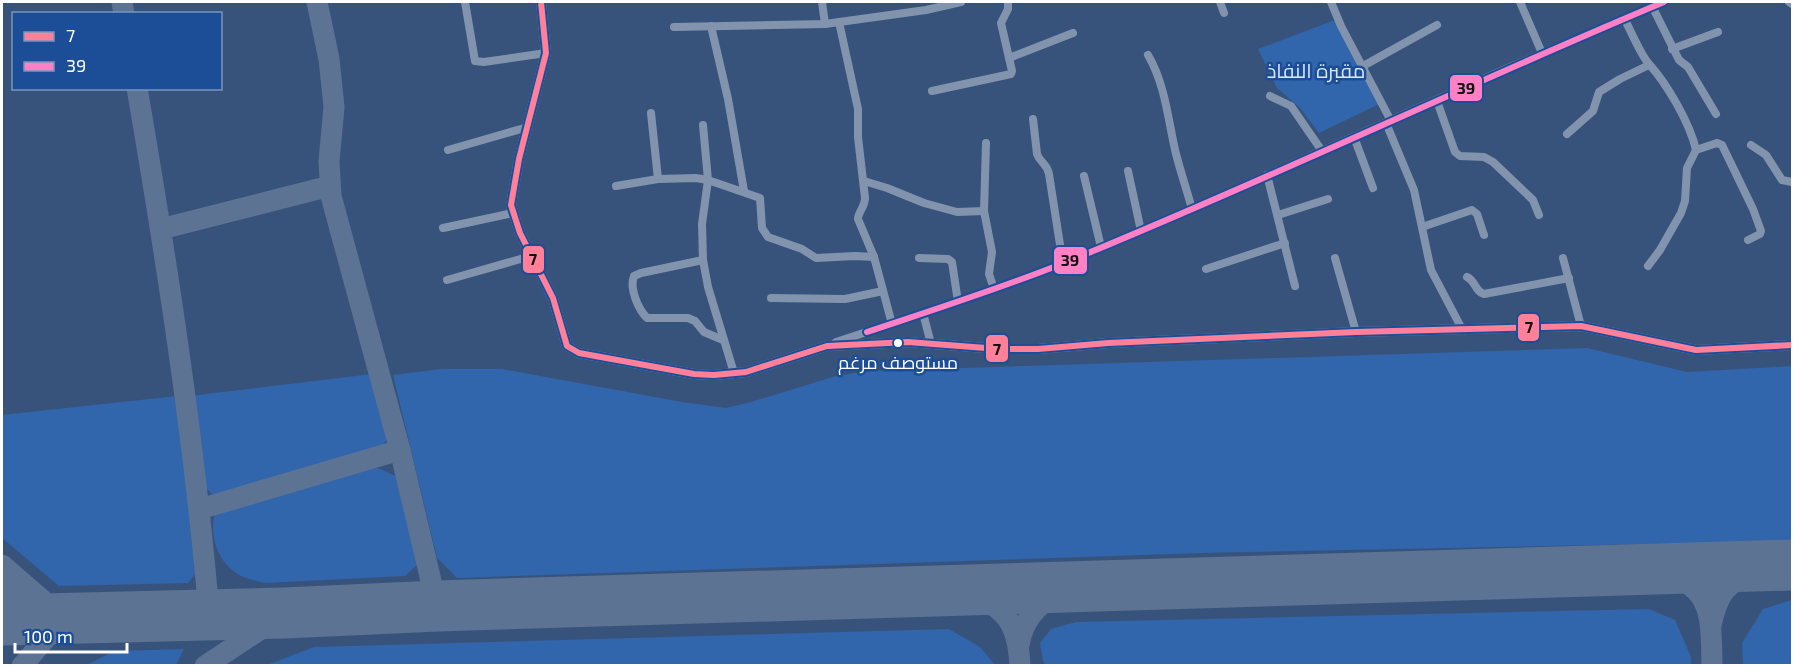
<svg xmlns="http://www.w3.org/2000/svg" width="1794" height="667" font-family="'Exo 2',Cairo,sans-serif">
<rect width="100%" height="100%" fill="#38537b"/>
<g fill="#3165ac">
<path d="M1335 20 1379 104 1319 133 1300 108 1277 88 1258 49Z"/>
<path d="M1587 348 1687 372 1792 366V541L1202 553 457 578 437 558 393 375 442 369H502L682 402 726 408 751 402 836 376 869 371Z"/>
<path d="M372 374 388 429V438L379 450 225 497C214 496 209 494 204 484L189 396Z"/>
<path d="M177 396 197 572 188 583 59 586 2 538V415Z"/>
<path d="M373 466 396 476 401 484 420 556 416 566 405 576 264 583C253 580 242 578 233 571 217 558 209 534 215 515Z"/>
<path d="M1792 600V665H1743L1742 643 1763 609Z"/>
<path d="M1649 609 1675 620 1691 657V665L1046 666 1043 661 1040 643 1051 629 1076 622Z"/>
<path d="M949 629 980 647 995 665H267L314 647Z"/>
<path d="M184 649 176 665H87L114 651Z"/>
</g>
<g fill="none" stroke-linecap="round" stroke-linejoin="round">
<g stroke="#5c7394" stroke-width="21">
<path d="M122 2 124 14"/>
<path d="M317 2 329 59 334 107 329 161 331 196 400 450 437 606"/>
<path d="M137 88C167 263 194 437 209 613"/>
<path d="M161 229 330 186"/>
<path d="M200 509 400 450"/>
<path d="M2 565 63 618 2 582"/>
<path d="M1651 569C1713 585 1711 610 1712 666"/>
<path d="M960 590C1003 605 1018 619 1020 666"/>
<path d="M1711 625C1719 589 1727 586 1756 566"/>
<path d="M1019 645C1024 614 1044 598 1073 587"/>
<path d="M22 666 63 618"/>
<path d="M205 666 285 613"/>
</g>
<path stroke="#5c7394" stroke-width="51" d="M2 620 285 613 437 606 1792 565"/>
<g stroke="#8294ad" stroke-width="8">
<path d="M465 2 475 61 484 62 546 53"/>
<path d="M822 2 825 24"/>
<path d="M1220 2 1224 13"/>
<path d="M1331 2 1341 26 1391 121"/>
<path d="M1520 2 1542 53"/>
<path d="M1789 2 1792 4"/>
<path d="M1652 6 1679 60 1688 67 1716 114"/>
<path d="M1624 18C1630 29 1641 56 1649 64 1667 84 1690 123 1696 150L1687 168 1685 201 1681 213 1660 250 1648 266"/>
<path d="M839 22 858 109V137L865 198C865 207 858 212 858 219L874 257 892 324"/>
<path d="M711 26 728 99 744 191"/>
<path d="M674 27 825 24 926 10 961 2"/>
<path d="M1672 49 1718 32"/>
<path d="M1148 55C1166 86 1168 121 1176 154 1181 173 1187 191 1192 209"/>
<path d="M1009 58 1073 33"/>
<path d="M1363 66 1437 25"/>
<path d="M932 91 1011 74 1012 71 1001 23 1008 9V2"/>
<path d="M1270 96 1291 106 1322 151"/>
<path d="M1437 101 1455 152 1460 156 1484 157 1493 162 1533 200 1539 215"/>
<path d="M651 113 658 179"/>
<path d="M1033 119 1037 154C1040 163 1047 163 1049 174L1063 264"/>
<path d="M1386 123 1414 190 1431 270 1462 329"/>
<path d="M703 125 708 180 702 224 703 260 708 287 734 373"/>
<path d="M1567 134 1593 111 1599 92 1620 79 1649 65"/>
<path d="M1354 137 1373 188"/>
<path d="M986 143 984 211 992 252 989 274 994 289"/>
<path d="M1751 145 1766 155 1782 180 1792 182"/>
<path d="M448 150 528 127"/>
<path d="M1696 150 1717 143 1722 145 1753 209 1761 231 1760 234 1748 240"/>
<path d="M1128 171 1141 231"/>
<path d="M1267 175 1295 286"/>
<path d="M1084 176 1101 247"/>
<path d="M864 181 887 188 924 203 957 212 984 211"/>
<path d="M616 186 658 179 696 178 708 180 760 198 762 228 768 237 802 249 816 258 855 256 874 257"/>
<path d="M1278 215 1328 199"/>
<path d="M1422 227 1472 210 1477 214 1484 235"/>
<path d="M443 228 513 213"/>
<path d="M919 258 948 259 952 262 958 302"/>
<path d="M1335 258 1356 332"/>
<path d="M1563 258 1581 326"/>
<path d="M703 260 641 273 634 276C629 288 638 309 647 318H688L695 321 704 332 723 340"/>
<path d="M1206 269 1285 243"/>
<path d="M1467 277C1476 281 1475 292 1484 294L1569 278"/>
<path d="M447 280 531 256"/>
<path d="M771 298 845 299 883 291"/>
<path d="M923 313 931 344"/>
<path d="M836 342 958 302 1063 264 1192 209 1508 68 1664 2"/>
</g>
<path stroke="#7f92ab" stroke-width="10" d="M541 2 546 53 519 159 511 205 520 233 553 298 567 346 579 353 694 374 714 375 746 372 827 346 908 342 999 349H1038L1108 343 1356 332 1581 326 1696 350 1792 345"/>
<defs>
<path id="bus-1" d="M541 2 546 53 519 159 511 205 520 233 553 298 567 346 579 353 694 374 714 375 746 372 827 346 908 342 999 349H1038L1108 343 1356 332 1581 326 1696 350 1792 345"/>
<path id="bus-2" d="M867 332C933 310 999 289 1064 263 1266 181 1463 86 1664 2"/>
</defs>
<use href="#bus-1" stroke="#1c4e97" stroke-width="10"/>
<use href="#bus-2" stroke="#1c4e97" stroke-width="10"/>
<use href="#bus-1" stroke="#ff8098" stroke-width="6"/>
<use href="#bus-2" stroke="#ff80c5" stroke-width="6"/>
</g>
<circle fill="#fff" stroke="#1c4e97" stroke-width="2" cx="898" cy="343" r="5"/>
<g text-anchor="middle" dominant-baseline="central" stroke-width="5" stroke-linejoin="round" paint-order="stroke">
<g font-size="18" fill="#fff" stroke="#1c4e97">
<text x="898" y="362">مستوصف مرغم</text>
</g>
<g font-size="20" fill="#d7e6fb" stroke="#1c4e97">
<text x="1316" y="70">مقبرة النفاذ</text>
</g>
</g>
<g stroke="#1c4e97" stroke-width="2">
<rect x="1449" y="74" width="34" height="28" rx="6" fill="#ff80c5"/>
<rect x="522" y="245" width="23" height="29" rx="6" fill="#ff8098"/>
<rect x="1053" y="246" width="35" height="29" rx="6" fill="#ff80c5"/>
<rect x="1517" y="313" width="23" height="29" rx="6" fill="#ff8098"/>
<rect x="985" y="334" width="24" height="29" rx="6" fill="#ff8098"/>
</g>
<g font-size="16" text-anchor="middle" font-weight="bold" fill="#111">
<text x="1466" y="94">39</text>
<text x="533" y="265">7</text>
<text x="1070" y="266">39</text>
<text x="1529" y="333">7</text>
<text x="997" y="355">7</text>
</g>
<rect width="1794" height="667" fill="none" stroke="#ffffff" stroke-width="6"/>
<rect x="12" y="12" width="210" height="78" fill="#1c4e97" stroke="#7795c1" stroke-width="1.5"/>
<rect x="24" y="32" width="30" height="9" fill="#ff8098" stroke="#7795c1" stroke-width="1.5"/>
<text x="66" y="42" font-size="18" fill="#ffffff">7</text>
<rect x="24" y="62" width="30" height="9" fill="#ff80c5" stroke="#7795c1" stroke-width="1.5"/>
<text x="66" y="72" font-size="18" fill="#ffffff">39</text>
<path d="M15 643v9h112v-9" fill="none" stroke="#ffffff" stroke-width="3"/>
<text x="24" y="643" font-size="18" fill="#ffffff" stroke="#1c4e97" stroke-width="4.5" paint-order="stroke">100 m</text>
</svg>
